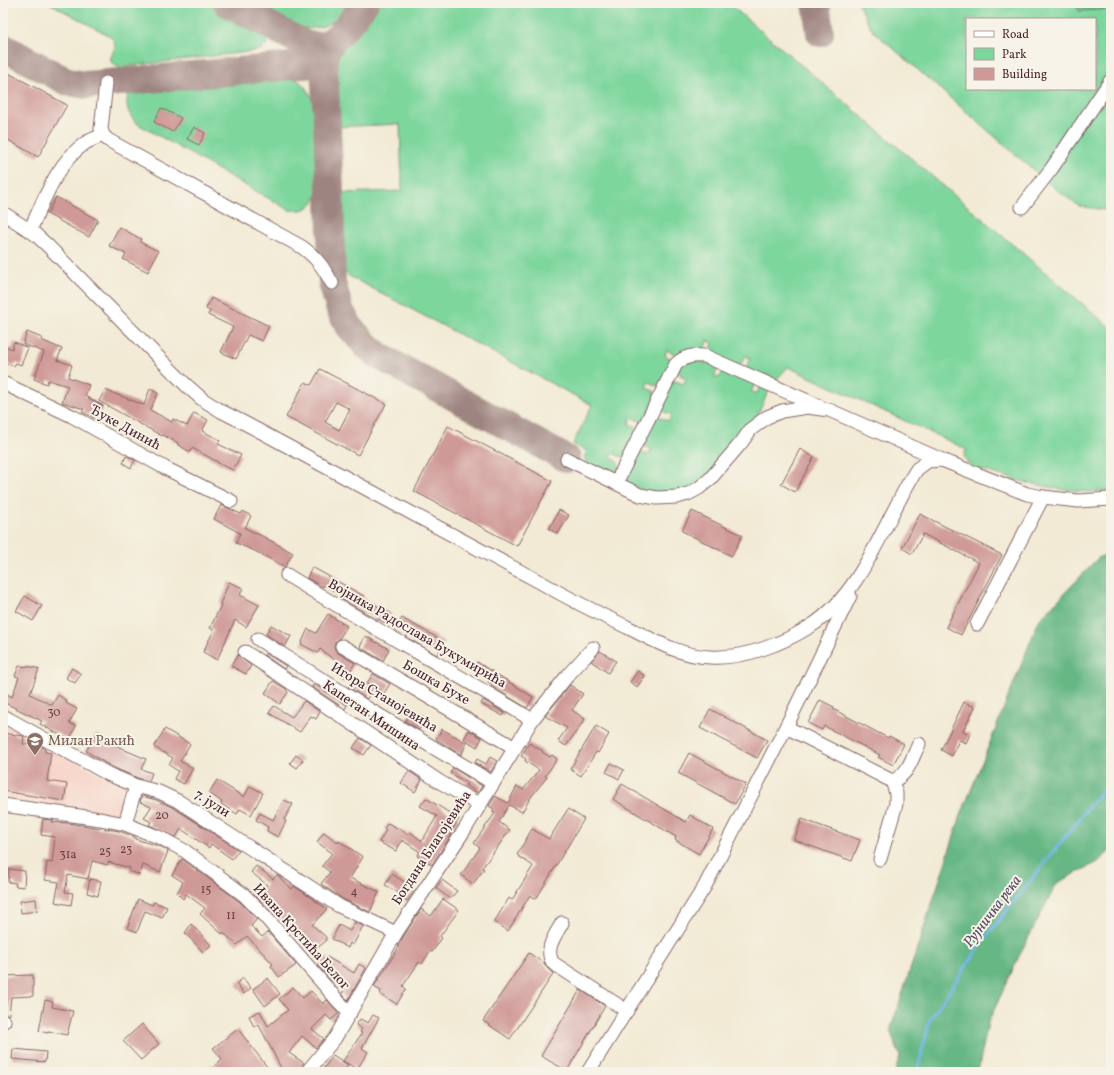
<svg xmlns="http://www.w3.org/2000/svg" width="1114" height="1075" font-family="Vollkorn,serif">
<rect width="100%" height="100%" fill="#f7f3e8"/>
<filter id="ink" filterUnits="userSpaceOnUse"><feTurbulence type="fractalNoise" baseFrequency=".025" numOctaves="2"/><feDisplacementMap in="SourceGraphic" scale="8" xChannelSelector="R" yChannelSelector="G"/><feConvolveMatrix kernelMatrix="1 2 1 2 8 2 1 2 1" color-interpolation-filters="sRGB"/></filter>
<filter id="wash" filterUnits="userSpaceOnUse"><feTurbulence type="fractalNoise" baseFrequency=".012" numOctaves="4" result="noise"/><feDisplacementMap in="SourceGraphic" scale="16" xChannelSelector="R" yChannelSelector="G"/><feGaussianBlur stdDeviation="0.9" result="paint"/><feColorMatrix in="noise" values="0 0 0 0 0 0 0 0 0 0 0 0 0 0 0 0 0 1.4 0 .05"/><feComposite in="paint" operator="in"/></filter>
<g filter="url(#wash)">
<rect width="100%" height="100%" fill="#f2ead4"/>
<path fill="#f7d1c6" d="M3 721 129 790 122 816 3 798Z"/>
<g fill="#7dd69c" stroke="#647a64" fill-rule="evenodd">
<path d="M49 3H207L263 34 266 38 267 42 266 45 262 49 256 51 119 67C98 60 125 50 110 36Z"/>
<path d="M247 3H353C316 47 288 25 247 3Z"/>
<path d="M379 3H728L1111 328V490L1090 492 1059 489 1028 483 971 467 964 457 966 449 788 367 773 383 745 371 750 358 745 356 739 368 709 354 713 343 708 340 703 352 691 351 677 355 667 350 665 355 671 359 673 364 658 386 648 382 646 388 654 391 656 398 645 419 639 421 631 417 629 424 636 427 638 433 627 455 620 457 613 453 611 458 617 461 620 469 617 475 609 476 587 464 584 457 587 451 573 444 592 405 349 276 346 273 342 264 339 193 402 191 400 124 336 127C335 110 333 93 334 77 335 47 361 24 379 3Z"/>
<path d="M858 3H1075L1079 11 1111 9V211L1079 206 1053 187 872 30ZM967 19H1095V89H967Z"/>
<path d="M276 71C315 81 315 104 317 138 318 155 319 172 319 188 315 206 307 212 289 210L138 124C125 114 121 93 139 84Z"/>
<path d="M687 359 720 365 714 376 719 378 726 368 756 382 751 392 757 393 762 384 770 388 757 416 728 456 710 476 684 492 649 494 622 480 634 454 640 452 649 455 651 449 644 446 642 439 652 418 658 417 669 421 672 415 662 411 659 404 671 382 676 381 683 384 686 379 680 375 678 368Z"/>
</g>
<g fill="#66b784" stroke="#586b58">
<path d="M1075 3H1111V9L1079 11Z"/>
<path d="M1111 553V850L1098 862 1057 883 1023 948 988 1023 978 1072H895L900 1056 890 1031 961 815 1039 620 1099 557Z"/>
</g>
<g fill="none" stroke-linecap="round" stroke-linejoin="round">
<path stroke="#75b6e9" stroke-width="3" d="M917 1072 930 1019 989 933 1111 779"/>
<g stroke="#9e8480" stroke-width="28">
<path d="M227 3 307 45C314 46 321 46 329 43 339 38 357 13 365 3"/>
<path d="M816 3 820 33"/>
<path d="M307 45 315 51 324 63 330 190 332 283 340 310 349 326 365 344 379 356 567 459"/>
<path d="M3 47 68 82 86 85 324 63 326 51 333 40"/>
</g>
</g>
<g id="blocks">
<g fill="#cf9997" fill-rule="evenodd">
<path d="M3 70 67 105 38 157 3 137Z"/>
<path d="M161 108 181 118 173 132 154 122Z"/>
<path d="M194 127 205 133 199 145 187 139Z"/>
<path d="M56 197 98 220 89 237 47 214Z"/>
<path d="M119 227 141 239 140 242 158 251 148 272 123 259 126 254 109 246Z"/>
<path d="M211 298 269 326 262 341 248 335 236 359 221 352 233 327 208 315 210 311 206 309Z"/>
<path d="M27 332 42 338 41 340 62 349 57 360 72 365 68 377 89 385 85 396 103 406 96 419 82 412 84 409 62 402 68 386 48 380 47 384 34 379 44 352 23 344Z"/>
<path d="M14 342 28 348 21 365 16 363 14 366 3 362V345L12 349Z"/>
<path d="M320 369 386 404 358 455 286 417 305 382 311 385ZM336 402 350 409 339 430 325 422Z"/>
<path d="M150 389 158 393 150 410 172 422 173 419 187 426 194 413 208 420 202 431 220 440 218 444 241 455 233 470 218 463V462L192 448 190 452 177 444 178 443 163 435 162 436 99 401 105 390 144 405Z"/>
<path d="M448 426 552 481 517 546 414 491Z"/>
<path d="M800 449 814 457 795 492 781 484Z"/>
<path d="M126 456 135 460 131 468 123 463Z"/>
<path d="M221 505 241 514 243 511 251 516 245 528 264 537 293 553 285 567 255 551 236 543 240 533 214 519Z"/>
<path d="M559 510 569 515 558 534 549 529Z"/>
<path d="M692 511 742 535 732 556 682 531Z"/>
<path d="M920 514 1002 555 961 635 946 627 979 563 923 534 912 554 902 548Z"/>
<path d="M312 567 364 596 363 598 391 614 386 623 378 619V620L342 599 344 597 324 585 323 587 307 578Z"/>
<path d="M229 582 243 588 240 595 259 605 246 627 235 620 217 660 203 652 214 630 210 628 221 605 220 604Z"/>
<path d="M25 596 42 606 33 621 16 611Z"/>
<path d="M328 614 347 626 339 639 335 642 334 646 335 650 338 653 355 663 346 678 337 673 341 665 320 649 318 653 301 644 308 629 316 633Z"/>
<path d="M402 618 445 642 437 655 406 637 408 634 396 626Z"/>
<path d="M271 625 291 636 285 647 266 634Z"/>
<path d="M365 636 389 649 383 661 360 647Z"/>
<path d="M600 651 616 661 608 673 591 661Z"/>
<path d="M265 653 286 666 284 669 264 655Z"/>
<path d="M238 655 251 666 246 674 231 666Z"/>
<path d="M477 662 533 697 527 708 491 686 492 684 488 682 489 679 473 670Z"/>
<path d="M19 666 32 667 39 669 30 694 52 705 58 695 67 701 66 703 77 709 69 723 76 726 69 740 40 724 42 721 3 702 7 694 12 697 19 677 15 676Z"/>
<path d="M72 668 81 674 75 683 66 678Z"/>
<path d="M638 671 645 676 637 687 630 682Z"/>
<path d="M373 674 390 684 384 693 367 683Z"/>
<path d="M354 677 373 688 367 699 348 687Z"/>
<path d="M273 681 286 689V690L288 692 280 704 265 693Z"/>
<path d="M314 684 347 705 345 709 312 687Z"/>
<path d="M570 685 583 694 572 710 585 719 566 746 558 741 567 728 545 716Z"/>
<path d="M483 700 505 713 503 716 481 704Z"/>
<path d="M820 700 834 707 833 709 888 738 889 736 904 744 893 765 878 757 880 755 824 726 822 730 808 723Z"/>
<path d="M304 701 320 712 316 719 311 716 300 732 269 713 274 706 292 717Z"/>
<path d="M964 702 975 707 963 731 970 734 966 743 959 740 952 756 941 750Z"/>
<path d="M710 709 767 740 757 758 700 728Z"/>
<path d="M412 711 426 719 419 730 405 721Z"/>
<path d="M596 726 609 734 598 753 596 752 581 776 570 769Z"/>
<path d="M165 729 190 744 180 761 193 768 184 784 174 779 178 771 169 765 173 758 154 747Z"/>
<path d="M442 729 467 743 461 755 436 739Z"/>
<path d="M469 730 482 738 477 747 464 739Z"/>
<path d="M3 733 23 736 24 737 23 744 43 747 45 749V752L51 753 47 781 67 784 64 801 3 791Z"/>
<path d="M96 734 125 750 146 759 141 769 152 773 149 781 140 779 112 767 86 751Z"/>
<path d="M360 738 371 745 364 755 353 748Z"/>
<path d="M529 743 543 751 542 752 550 757 552 755 557 759 545 776 547 777 531 797 522 812 509 805 499 822 510 830 482 868 484 869 473 884 461 875 480 848 474 843 495 813 492 812 494 809 489 806 495 796 508 803 517 786 523 790 539 770 525 761 526 759 521 756Z"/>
<path d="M689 753 746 784 735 804 678 773Z"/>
<path d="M296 755 303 760 297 768 290 763Z"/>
<path d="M490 757 497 761 491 772 475 763 477 759 486 764Z"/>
<path d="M611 763 624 770 619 779 606 772Z"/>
<path d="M453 768 482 786 478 793 465 785 467 783 450 773Z"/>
<path d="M409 771 422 780 415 792 401 783Z"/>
<path d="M217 780 244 797 250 786 263 793 251 815 240 809 237 814 221 804 222 802 209 793Z"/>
<path d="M622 784 686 822 690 815 713 829 699 854 675 840 676 837 613 799Z"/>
<path d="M142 796 156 800 174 808 239 850 232 859 211 844 209 848 181 829 176 837 149 825 151 822 144 818 151 807 140 802Z"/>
<path d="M426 798 459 819 450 833 452 834 432 865 417 856 420 852 402 840 396 851 379 842 386 830 384 828 388 823 408 834 410 832 422 841 437 816 420 806Z"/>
<path d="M284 800 293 804 284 820 286 821 278 837 267 831 268 827 256 820 260 813 273 820Z"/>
<path d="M568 809 584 819 536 899 530 895 508 931 494 922 509 898 512 900 533 866 517 855 532 829 549 839Z"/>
<path d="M43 819 53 820 52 822 69 823 119 831 135 837V839L162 847 168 851 160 872 143 865 140 875 129 871 130 868 108 862V865L92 861 88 879 68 875 65 892 73 893 71 905 55 902 59 882 45 880 47 862 52 863 55 837 41 835Z"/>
<path d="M802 819 860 840 852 861 794 840Z"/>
<path d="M324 832 338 843 339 841 363 857 350 878 379 892 370 912 343 899 321 884 330 872 322 866 332 853 317 842Z"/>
<path d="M182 859 239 901 257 919 251 926 262 937 268 932 296 965 279 977 271 966 273 964 247 936 237 945 223 932 222 934 200 914 205 908 186 894 183 899 177 893 183 882 172 875Z"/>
<path d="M256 866 273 879 277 875 292 889 294 886 327 909 312 925 326 937V941L317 948H314L302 938 300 939 256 896 267 885 251 872Z"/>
<path d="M9 869 25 871 24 887 15 886 16 883 8 882Z"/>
<path d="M392 874 415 889 407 901 398 896 399 893 385 885Z"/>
<path d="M90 879 101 881 98 896 87 893Z"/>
<path d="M442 880 457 891 450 899 436 888Z"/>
<path d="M36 899 37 911 21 913 20 901Z"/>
<path d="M138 899 152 905 154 902 167 907 162 918 145 911 137 932 127 928Z"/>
<path d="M443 899 459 910 440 936 442 938 432 952 430 951 422 964 419 962 403 986 406 989 397 1004 380 994 381 991 374 987 399 947 398 946 403 937 421 909 431 916Z"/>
<path d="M355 922 363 926 353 945 350 943 348 948 332 939 339 925 350 931Z"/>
<path d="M191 924 211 945 203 952 185 933Z"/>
<path d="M529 953 545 964 548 969 554 973 510 1039 483 1021Z"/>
<path d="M327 957 354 973 359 964 366 968 348 1000 342 994 345 988 329 979 318 965Z"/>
<path d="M33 975V996L11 997 9 1015 3 1013V976Z"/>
<path d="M243 978 251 988 244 994 236 984Z"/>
<path d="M268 978 280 994 265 1006 253 989Z"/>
<path d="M293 987 303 998 311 991 323 1004 327 1000 338 1012V1014L331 1020 326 1015 312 1029 324 1039 316 1048 302 1036 289 1053 304 1063 299 1072H283L259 1025 254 1027 249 1016 260 1011 268 1026 288 1010 279 999Z"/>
<path d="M580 990 605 1006 567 1071 541 1056Z"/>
<path d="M45 1000 53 1002 52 1007 73 1011 67 1035 48 1031V1033L39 1031Z"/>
<path d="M373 1015 379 1018 362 1048 368 1052 357 1069 343 1061 362 1033 360 1032 362 1029 356 1025 360 1019 368 1023Z"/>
<path d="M142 1024 159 1044 141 1060 123 1041Z"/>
<path d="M238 1029 271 1072H208L222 1059 213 1048Z"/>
<path d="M13 1049 46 1052 45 1062 12 1059Z"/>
<path d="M333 1055 348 1065 344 1072H330L324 1068Z"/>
</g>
</g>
</g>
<g filter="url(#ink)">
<use href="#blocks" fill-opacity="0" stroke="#856666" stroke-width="1"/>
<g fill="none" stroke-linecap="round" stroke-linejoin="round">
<defs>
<g id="minor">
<path d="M106 83 101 129 103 135 108 140 302 247C317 258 323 267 332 283"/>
<path d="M1022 207 1052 168 1111 80"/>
<path d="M3 213 35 234 48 246 186 385 202 399 221 411C261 431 301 454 341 475 407 511 473 546 540 582 568 598 597 613 627 627 653 640 680 656 710 657 744 659 782 644 811 626 864 592 884 520 917 469L928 461 942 460 1027 494 1043 497 1078 501 1111 499"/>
<path d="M30 230C44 201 56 164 84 144 89 140 97 138 103 135"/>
<path d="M3 383 72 416 165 468 231 501"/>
<path d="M567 459 640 495 657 498 677 497 688 494 699 488 710 479 741 443 751 429 767 417 782 411 807 407 829 410 942 460"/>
<path d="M616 483 676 364C685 356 693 355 705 356L819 406"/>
<path d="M287 575C367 625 451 670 532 720"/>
<path d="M977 624 1043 497"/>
<path d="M258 639 367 708 493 783"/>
<path d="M342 646 515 748"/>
<path d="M245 652 440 782 480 805"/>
<path d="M3 716 108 774 136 786 159 792 178 801 339 906 396 933"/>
<path d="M786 727 892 781C908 776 912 758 919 744"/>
<path d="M3 805 100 819 125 824 161 838 185 851 244 895 261 912 339 1002 350 1013"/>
<path d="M125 824 136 786"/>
<path d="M880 859 896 804V793L892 781"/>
<path d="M562 923C555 936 544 949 553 963L627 1011"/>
<path d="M3 1021H4"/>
<path d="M307 1072 335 1038 396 933 465 829 532 720 568 675 593 648"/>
<path d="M588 1072 705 886 788 723 850 596"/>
</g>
</defs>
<use href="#minor" stroke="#856666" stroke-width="15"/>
<use href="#minor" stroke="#fff" stroke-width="13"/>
</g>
</g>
<defs>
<symbol id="school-pin" viewBox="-11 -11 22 30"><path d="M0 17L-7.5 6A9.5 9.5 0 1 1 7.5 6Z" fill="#8d6e63" stroke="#f7f3e8"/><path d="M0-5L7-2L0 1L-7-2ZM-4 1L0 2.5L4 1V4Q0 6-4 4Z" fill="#fff"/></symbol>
</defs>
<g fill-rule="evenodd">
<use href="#school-pin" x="25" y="731" width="20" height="27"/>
</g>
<g text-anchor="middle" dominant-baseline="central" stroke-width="4" stroke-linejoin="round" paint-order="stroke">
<g font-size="12" fill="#6b3e46">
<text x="54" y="713">30</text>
<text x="162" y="816">20</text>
<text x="126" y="850">23</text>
<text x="105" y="852">25</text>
<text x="68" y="855">31a</text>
<text x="206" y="890">15</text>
<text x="354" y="892">4</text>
<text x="231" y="916">11</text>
</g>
<g font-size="14" fill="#4a1f2b" stroke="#f7f3e8">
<text transform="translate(125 428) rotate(29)">Ђуке Динић</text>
<text transform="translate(417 634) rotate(30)">Војника Радослава Букумирића</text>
<text transform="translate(436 683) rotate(30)">Бошка Бухе</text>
<text transform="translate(384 698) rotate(31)">Игора Станојевића</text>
<text transform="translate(371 716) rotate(34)">Капетан Мишина</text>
<text transform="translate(212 804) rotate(33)">7. јули</text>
<text transform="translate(432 848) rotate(-57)">Богдана Благојевића</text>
<text transform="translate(301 937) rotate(48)">Ивана Крстића Белог</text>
</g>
<g font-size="14" fill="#785e54" stroke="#f7f3e8" text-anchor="start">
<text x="48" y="741">Милан Ракић</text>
</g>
<g font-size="15" font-style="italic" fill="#574c64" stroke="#f7f3e8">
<text transform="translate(993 912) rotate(-53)">Рујничка река</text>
</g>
</g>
<rect width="1114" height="1075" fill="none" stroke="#f7f3e8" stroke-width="16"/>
<rect x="966" y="18" width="130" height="72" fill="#f7f3e8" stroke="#b29e9c"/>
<rect x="974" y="31" width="20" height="6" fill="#ffffff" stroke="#b29e9c"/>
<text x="1002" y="38" font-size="12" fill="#4a1f2b">Road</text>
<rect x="974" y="48" width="20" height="12" fill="#7dd69c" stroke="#b29e9c"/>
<text x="1002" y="58" font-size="12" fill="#4a1f2b">Park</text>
<rect x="974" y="68" width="20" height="12" fill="#cf9997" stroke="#b29e9c"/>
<text x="1002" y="78" font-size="12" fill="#4a1f2b">Building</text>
</svg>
